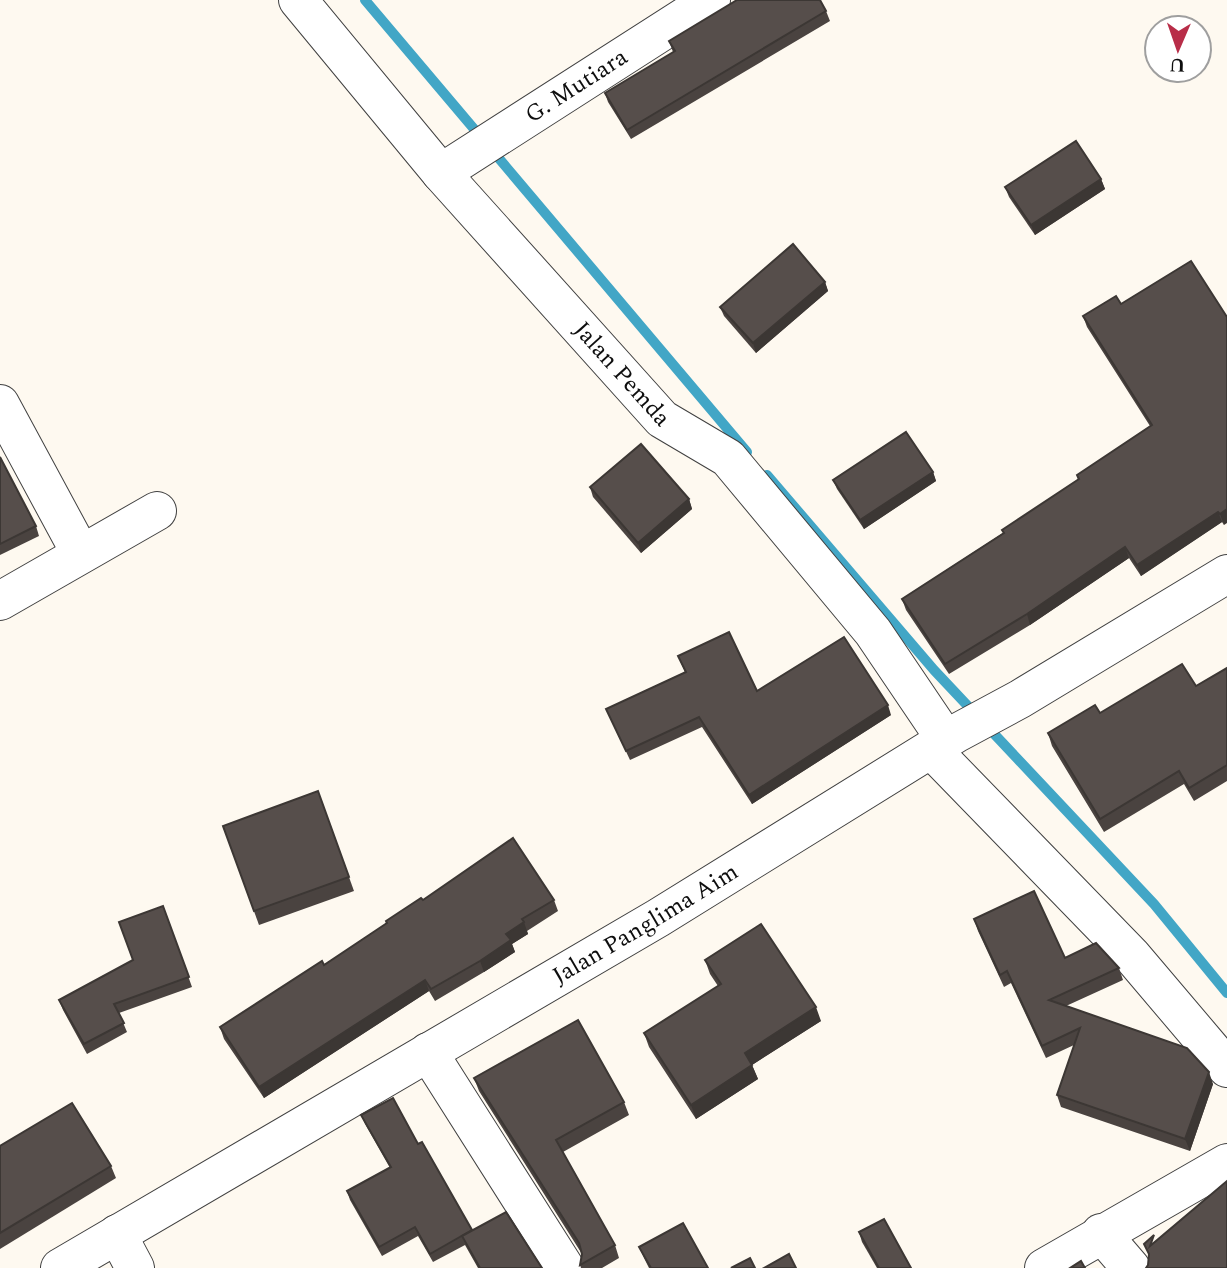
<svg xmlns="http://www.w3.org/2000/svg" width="1227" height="1268" font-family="Spectral,serif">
<rect width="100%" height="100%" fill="#fef9f0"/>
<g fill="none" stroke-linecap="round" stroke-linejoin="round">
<g stroke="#42a6c6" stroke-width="10">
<path d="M365 0 747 452"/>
<path d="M767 475 934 670 1154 904 1227 993"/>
</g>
<defs>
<g id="minor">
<path id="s1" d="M298 0 441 173 662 419 728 458 873 632 946 740"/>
<path id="s2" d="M441 173 711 0"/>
<path d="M0 404 81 554"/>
<path d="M0 601 157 511"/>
<path d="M932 750 1132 956 1227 1068"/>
<path d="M428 1052 565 1268"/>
<path d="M1101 1233 1131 1268"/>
<path d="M117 1234 135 1268"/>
<path id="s3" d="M60 1268 658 918 955 734 1020 699 1227 574"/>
<path d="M1044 1268 1227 1163"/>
</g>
</defs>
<use href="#minor" stroke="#414141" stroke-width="40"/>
<use href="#minor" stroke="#fff" stroke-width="38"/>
</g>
<g fill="#4a4340">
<path d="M826 11 830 21 631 139 608 102 605 93 673 52 669 41Z"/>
<path d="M1101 179 1105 189 1035 235 1009 197 1005 187Z"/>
<path d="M1191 261 1224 525 1222 522 1141 576 1129 558 1030 625 949 674 906 610 902 599 1003 533 1002 530 1078 480 1077 475 1150 426 1087 327 1083 316 1121 304Z"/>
<path d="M825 282 828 291 756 353 724 316 720 307Z"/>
<path d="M0 457 36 526 39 536 0 555Z"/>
<path d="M933 472 936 481 864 529 837 489 833 480Z"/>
<path d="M590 487 689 499 692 509 641 553 593 497Z"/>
<path d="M678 656 757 691 891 715 752 804 702 727 630 760 606 709 685 672Z"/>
<path d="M1227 668V781L1194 801 1184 784 1104 832 1052 746 1048 733 1100 713 1196 686Z"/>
<path d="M318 791 354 891 259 925 223 826Z"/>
<path d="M423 900H554L558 911 527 931 528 934 512 944 515 952 484 972 435 1001 429 991 264 1098 224 1039 220 1027 324 965 387 923 386 921Z"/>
<path d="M163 906 192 987 119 1013 127 1032 87 1054 63 1010 59 1000 133 960Z"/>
<path d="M974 919 1065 958 1119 968 1123 980 1066 1006 1213 1084 1190 1151 1061 1107 1057 1095 1074 1045 1046 1058 1011 983 1004 987 978 931Z"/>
<path d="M705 960 821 1021 752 1065 758 1079 696 1119 649 1047 644 1033 718 986 710 974Z"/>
<path d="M474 1078 624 1102 629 1115 563 1152 615 1245 619 1258 602 1268H581L580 1265 582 1254 479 1091Z"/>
<path d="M361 1115 418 1144 472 1230 542 1268H478L465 1245 433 1262 418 1236 382 1256 350 1200 347 1191 390 1168 365 1124Z"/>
<path d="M0 1146 111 1166 116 1178 0 1249Z"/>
<path d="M859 1232 911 1268H877L862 1242Z"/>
<path d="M639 1247 708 1268H649L644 1258Z"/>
</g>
<g fill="#3c3734">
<path d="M1101 179 1105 189 1035 235 1031 225Z"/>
<path d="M825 282 828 291 756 353 753 343Z"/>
<path d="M933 472 936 481 864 529 860 520Z"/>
<path d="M689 499 692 509 641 553 638 543Z"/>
<path d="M1227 509V523L1224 525 1220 514Z"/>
<path d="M1218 512 1222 522 1141 576 1137 565Z"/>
<path d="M1125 547 1129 558 1030 625 1027 614Z"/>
<path d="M888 705 891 715 752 804 749 795Z"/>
<path d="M524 922 528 934 512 944 515 952 484 972 480 961 506 934Z"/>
<path d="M425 980 429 991 264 1098 259 1087Z"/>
<path d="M816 1007 821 1021 752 1065 758 1079 696 1119 691 1105 745 1053Z"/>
<path d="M1209 1072 1213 1084 1190 1151 1185 1139Z"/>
</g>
<g fill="#564e4b" stroke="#3c3734" stroke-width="2">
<path d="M737 0H820L826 11 627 130 605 93 675 51 669 41Z"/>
<path d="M1076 141 1101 179 1031 225 1005 187Z"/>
<path d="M793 244 825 282 753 343 720 307Z"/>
<path d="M1191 261 1227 317V509L1220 514 1218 512 1137 565 1125 547 1027 614 945 664 902 599 1004 533 1002 530 1079 479 1077 475 1152 425 1083 316 1116 296 1121 304Z"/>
<path d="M906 432 933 472 860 520 833 480Z"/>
<path d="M641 444 689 499 638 543 590 487Z"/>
<path d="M0 457 36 526 0 544Z"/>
<path d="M729 632 757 691 844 637 888 705 749 795 699 717 626 751 606 709 686 672 678 656Z"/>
<path d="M1182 664 1196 686 1227 668V765L1189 788 1179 771 1100 819 1048 733 1095 705 1100 713Z"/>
<path d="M318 791 349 877 254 911 223 826Z"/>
<path d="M513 838 554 900 522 919 524 922 506 934 511 940 480 961 431 989 425 980 259 1087 220 1027 322 961 324 965 387 923 386 921 421 898 423 900Z"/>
<path d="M1034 891 1065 958 1096 943 1119 968 1049 1000 1187 1048 1209 1072 1185 1139 1057 1095 1080 1028 1042 1046 1007 971 1000 975 974 919Z"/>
<path d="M163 906 189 977 114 1004 124 1023 84 1044 59 1000 133 960 119 922Z"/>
<path d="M761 924 816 1007 745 1053 752 1065 691 1105 644 1033 721 984 705 960Z"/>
<path d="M578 1020 624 1102 556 1140 615 1245 580 1265 582 1254 579 1243 474 1078Z"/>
<path d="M393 1098 418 1144 422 1142 472 1230 430 1254 415 1227 379 1247 347 1191 391 1167 361 1115Z"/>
<path d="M72 1103 111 1166 0 1233V1146Z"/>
<path d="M1227 1181V1268H1146L1148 1265 1149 1254 1144 1244 1154 1235 1150 1246Z"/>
<path d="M506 1212 542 1268H480L462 1236Z"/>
<path d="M884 1219 911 1268H879L859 1232Z"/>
<path d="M683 1223 708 1268H651L639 1247Z"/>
<path d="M789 1254 796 1268H764Z"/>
<path d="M750 1258 755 1268H731Z"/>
<path d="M1081 1261 1085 1268H1070Z"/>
</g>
<g text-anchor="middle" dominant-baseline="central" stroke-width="7" stroke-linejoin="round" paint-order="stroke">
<g font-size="24" fill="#0e0e0e" stroke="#fff">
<text stroke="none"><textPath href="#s2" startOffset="161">G. Mutiara</textPath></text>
<text stroke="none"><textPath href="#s1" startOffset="495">Jalan Pemda</textPath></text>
<text stroke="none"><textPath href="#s3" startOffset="679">Jalan Panglima Aim</textPath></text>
</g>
</g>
<g transform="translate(1178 49) rotate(182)"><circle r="33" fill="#ffffff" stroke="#9f9f9f" stroke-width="2"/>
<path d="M0-5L12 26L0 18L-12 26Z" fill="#b82d48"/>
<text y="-10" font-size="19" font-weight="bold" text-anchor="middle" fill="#0e0e0e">U</text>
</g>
</svg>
